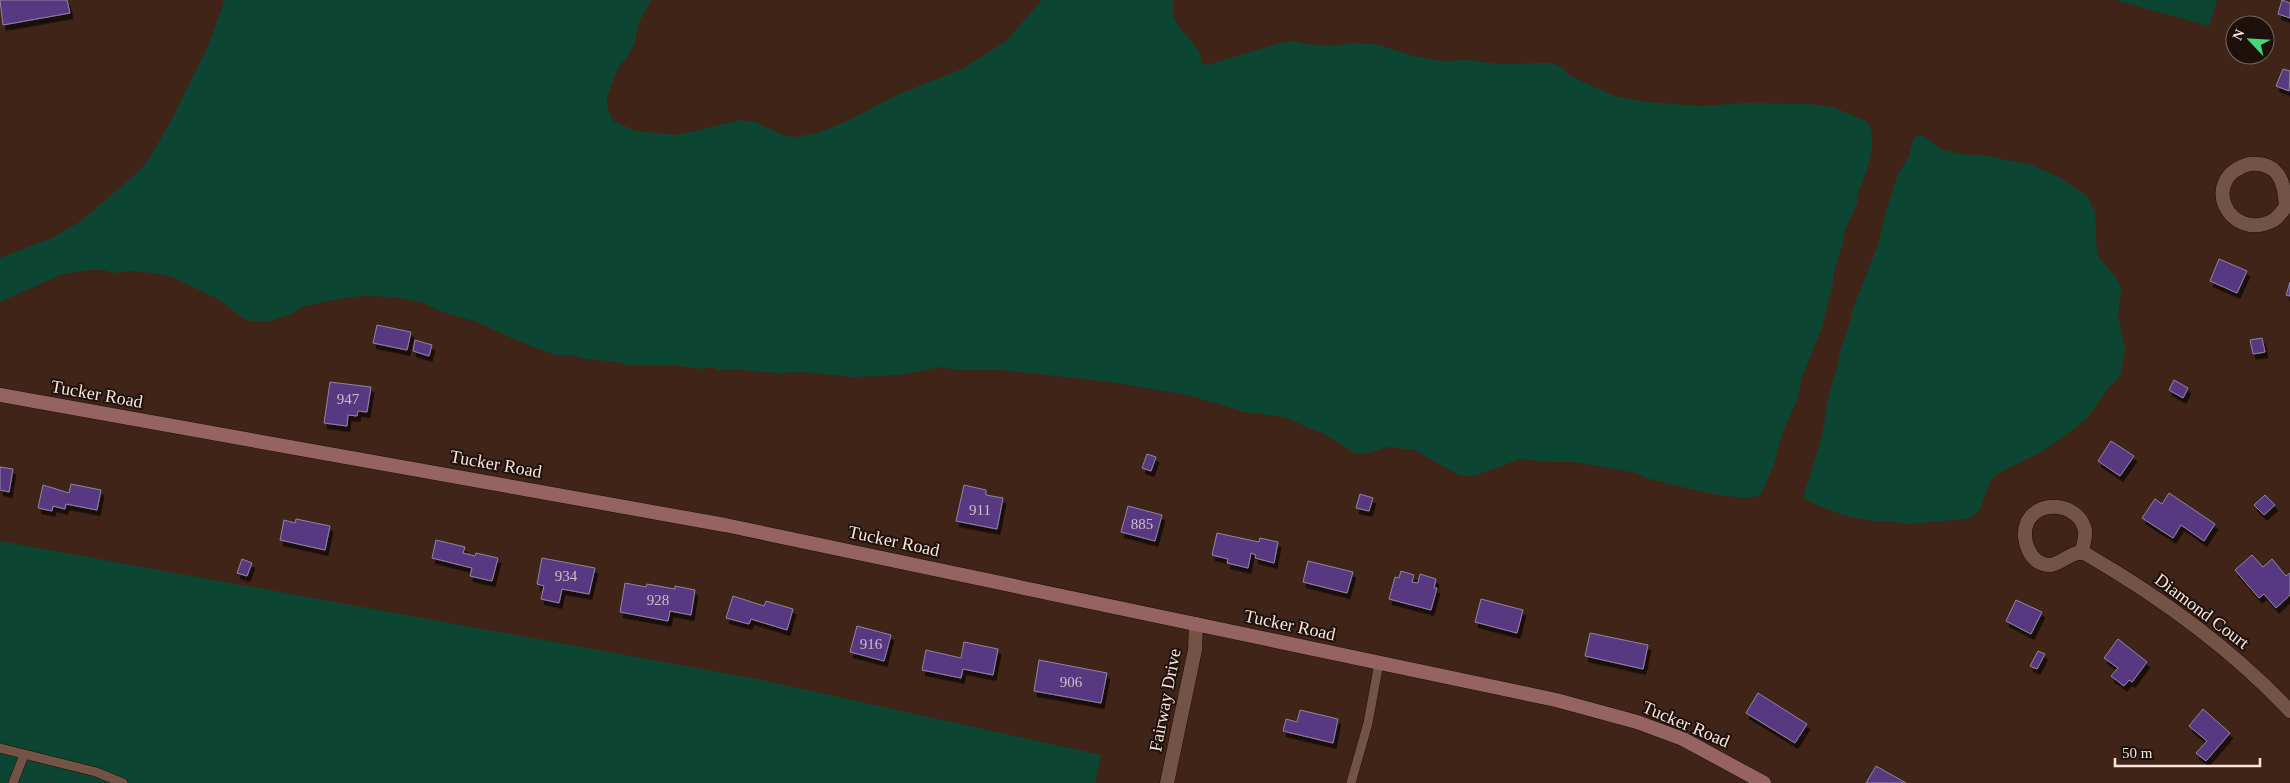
<svg xmlns="http://www.w3.org/2000/svg" width="2290" height="783" font-family="'Times New Roman',serif">
<defs>
<filter id="shadow"><feDropShadow dx="3" dy="5.5" stdDeviation="0" flood-color="#0009"/></filter>
</defs>
<rect width="100%" height="100%" fill="#412418"/>
<g fill="#0c4632">
<path d="M225 0H651L638 24 635 42 628 56 619 66 607 97V106L613 121 636 131 678 135 740 120 755 122 783 135 794 137 818 133 847 121 899 94 962 69 1006 41 1042 0H1173C1169 23 1185 32 1197 48 1200 52 1201 58 1202 63L1207 65 1284 42 1298 41 1305 44 1338 46 1348 43 1375 44 1417 57 1440 61 1468 60 1498 64 1550 63 1563 68 1568 75 1614 96 1644 102 1703 106 1745 103 1808 104 1833 107 1868 122C1879 147 1865 173 1857 197L1858 201 1843 235 1844 239 1833 275 1834 278 1821 330 1802 377 1797 400 1783 431 1773 467 1760 496C1729 502 1677 485 1646 478L1637 473 1574 462H1547L1521 459 1476 475 1461 476 1414 450 1388 447 1365 454 1355 453 1324 434 1284 417 1244 412 1192 396 1111 382 1003 370H956L941 367 898 375 853 377 805 372 777 373 732 369 719 370 712 367 701 369 672 365H626L620 362 584 359 573 355H556L518 341 477 322 440 311 423 303 397 297 362 296 343 298 302 307 289 315 269 321H250L238 315 220 300 183 282 167 275 134 271 113 273 104 270H89L62 274 0 302V258L52 238 81 221 140 170 149 159 171 121 208 46Z"/>
<path d="M2116 0H2217L2209 26Z"/>
<path d="M1919 135 1926 137 1942 150 1968 155H1983L2031 165 2059 177 2087 196 2095 212 2097 255 2117 279 2121 288 2118 315 2125 349 2121 373 2117 380 2108 388 2089 416 2074 429 2041 452 1998 473 1990 481 1980 510 1968 519 1906 524C1896 520 1886 523 1875 521 1850 518 1825 510 1803 498L1822 436 1829 394 1839 361 1838 358 1852 316 1851 313 1878 245 1886 211 1898 174 1909 156 1914 138Z"/>
<path d="M0 541 757 679 1101 755 1095 783H0Z"/>
</g>
<g fill="#593980" stroke="#9084a4" filter="url(#shadow)">
<path d="M0 0H67L70 13 3 25Z"/>
<path d="M2282 0 2290 3V18L2278 14Z"/>
<path d="M2283 69 2290 71 2289 91 2276 86Z"/>
<path d="M2219 259 2247 271 2237 293 2210 281Z"/>
<path d="M2290 282V296L2286 295Z"/>
<path d="M377 325 411 332 407 350 373 343Z"/>
<path d="M2262 338 2265 352 2253 354 2250 340Z"/>
<path d="M415 340 432 345 429 356 413 351Z"/>
<path d="M2174 380 2188 388 2183 398 2169 390Z"/>
<path d="M330 382 371 387 367 412 358 411 357 416 348 415 347 426 324 423Z"/>
<path d="M2111 441 2134 456 2120 476 2098 461Z"/>
<path d="M1147 454 1156 457 1151 471 1142 468Z"/>
<path d="M0 467 13 469 9 492 0 490Z"/>
<path d="M71 484 101 490 97 510 66 504 65 509 53 506 52 511 38 508 43 485 69 493Z"/>
<path d="M964 485 986 490V495L1003 498 997 529 956 521Z"/>
<path d="M2169 493 2215 524 2204 541 2181 525 2173 538 2142 518 2155 499 2162 504Z"/>
<path d="M1360 494 1373 498 1369 511 1356 508Z"/>
<path d="M2265 495 2275 505 2264 515 2254 505Z"/>
<path d="M1128 506 1162 515 1155 541 1121 532Z"/>
<path d="M296 519 330 526 325 550 280 540 284 520 295 523Z"/>
<path d="M1217 533 1259 542 1260 538 1278 542 1274 563 1255 558 1256 555 1251 553 1248 568 1227 563 1228 559 1212 555Z"/>
<path d="M436 540 465 547 463 553 475 556 476 553 498 558 492 581 470 576 472 568 432 558Z"/>
<path d="M2252 555 2263 567 2272 559 2286 576 2290 573V595L2276 608 2264 594 2259 598 2235 570Z"/>
<path d="M542 558 595 568 589 594 562 589 559 603 541 599 544 586 537 584Z"/>
<path d="M242 559 252 563 247 576 237 573Z"/>
<path d="M1308 561 1353 572 1347 593 1303 582Z"/>
<path d="M1401 571 1414 575 1412 582 1418 583 1420 574 1436 579 1434 588H1437L1431 610 1389 599 1395 577 1399 578Z"/>
<path d="M625 583 646 587 647 584 675 589V586L695 590 691 615 670 611 668 621 620 612Z"/>
<path d="M733 596 764 606 766 601 793 609 787 630 751 619 749 624 726 618Z"/>
<path d="M1481 599 1523 610 1517 633 1475 622Z"/>
<path d="M2016 600 2042 612 2031 634 2006 621Z"/>
<path d="M857 626 891 635 884 661 850 652Z"/>
<path d="M1590 633 1648 645 1643 669 1585 656Z"/>
<path d="M2118 639 2147 662 2132 682 2129 680 2124 686 2111 676 2118 668 2104 658Z"/>
<path d="M964 642 998 649 993 675 963 669 961 678 922 670 926 650 961 658Z"/>
<path d="M2038 651 2045 654 2037 669 2030 666Z"/>
<path d="M1039 660 1107 673 1101 703 1034 691Z"/>
<path d="M1758 693 1807 724 1795 743 1746 713Z"/>
<path d="M2203 709 2230 733 2206 761 2196 753 2207 741 2189 726Z"/>
<path d="M1300 710 1338 719 1333 743 1283 731 1286 719 1297 722Z"/>
<path d="M1876 766 1906 783H1866Z"/>
</g>
<g fill="none" stroke-linecap="round" stroke-linejoin="round">
<defs>
<g id="service">
<path d="M0 748 96 772 123 783"/>
<path d="M13 783 24 755"/>
<path d="M1351 783 1368 723 1379 663"/>
</g>
<g id="minor">
<path d="M2249 164C2279 161 2285 183 2286 207 2282 211 2278 218 2272 221 2229 242 2198 179 2249 164Z"/>
<path d="M2082 552C2083 545 2086 537 2085 530 2079 503 2038 498 2027 523 2020 539 2031 567 2051 565 2063 563 2075 548 2086 554 2160 597 2231 648 2290 711"/>
<path d="M1167 783 1195 650 1196 624"/>
</g>
<path id="secondary" d="M0 395 725 525 1556 700 1637 722 1683 739 1764 783"/>
</defs>
<use href="#service" stroke="#260c03" stroke-width="10"/>
<use href="#minor" stroke="#260c03" stroke-width="15"/>
<use href="#secondary" stroke="#260c03" stroke-width="15"/>
<use href="#service" stroke="#735346" stroke-width="9"/>
<use href="#minor" stroke="#735346" stroke-width="14"/>
<use href="#secondary" stroke="#956462" stroke-width="14"/>
</g>
<g text-anchor="middle" dominant-baseline="central" stroke-width="4" stroke-linejoin="round" paint-order="stroke">
<g font-size="15" fill="#d1bac6">
<text x="348" y="399">947</text>
<text x="980" y="510">911</text>
<text x="1142" y="524">885</text>
<text x="566" y="576">934</text>
<text x="658" y="600">928</text>
<text x="871" y="644">916</text>
<text x="1071" y="682">906</text>
</g>
<g font-size="18" fill="#f9e5de" stroke="#1e110c">
<text transform="translate(97 394) rotate(10)">Tucker Road</text>
<text transform="translate(496 464) rotate(10)">Tucker Road</text>
<text transform="translate(894 541) rotate(12)">Tucker Road</text>
<text transform="translate(2202 611) rotate(37)">Diamond Court</text>
<text transform="translate(1290 625) rotate(12)">Tucker Road</text>
<text transform="translate(1165 700) rotate(-79)">Fairway Drive</text>
<text transform="translate(1686 724) rotate(23)">Tucker Road</text>
</g>
</g>
<g transform="translate(2250 40) rotate(295)"><circle r="24" fill="#1e110c" stroke="#766660"/>
<path d="M0-4L9 19L0 12L-9 19Z" fill="#45d77a"/>
<text y="-8" font-size="14" font-weight="bold" text-anchor="middle" fill="#f9e5de">N</text>
</g>
<path d="M2115 758v8h145v-8" fill="none" stroke="#f9e5de" stroke-width="2.5"/>
<text x="2122" y="758" font-size="15" fill="#f9e5de" stroke="#1e110c" stroke-width="4" paint-order="stroke">50 m</text>
</svg>
